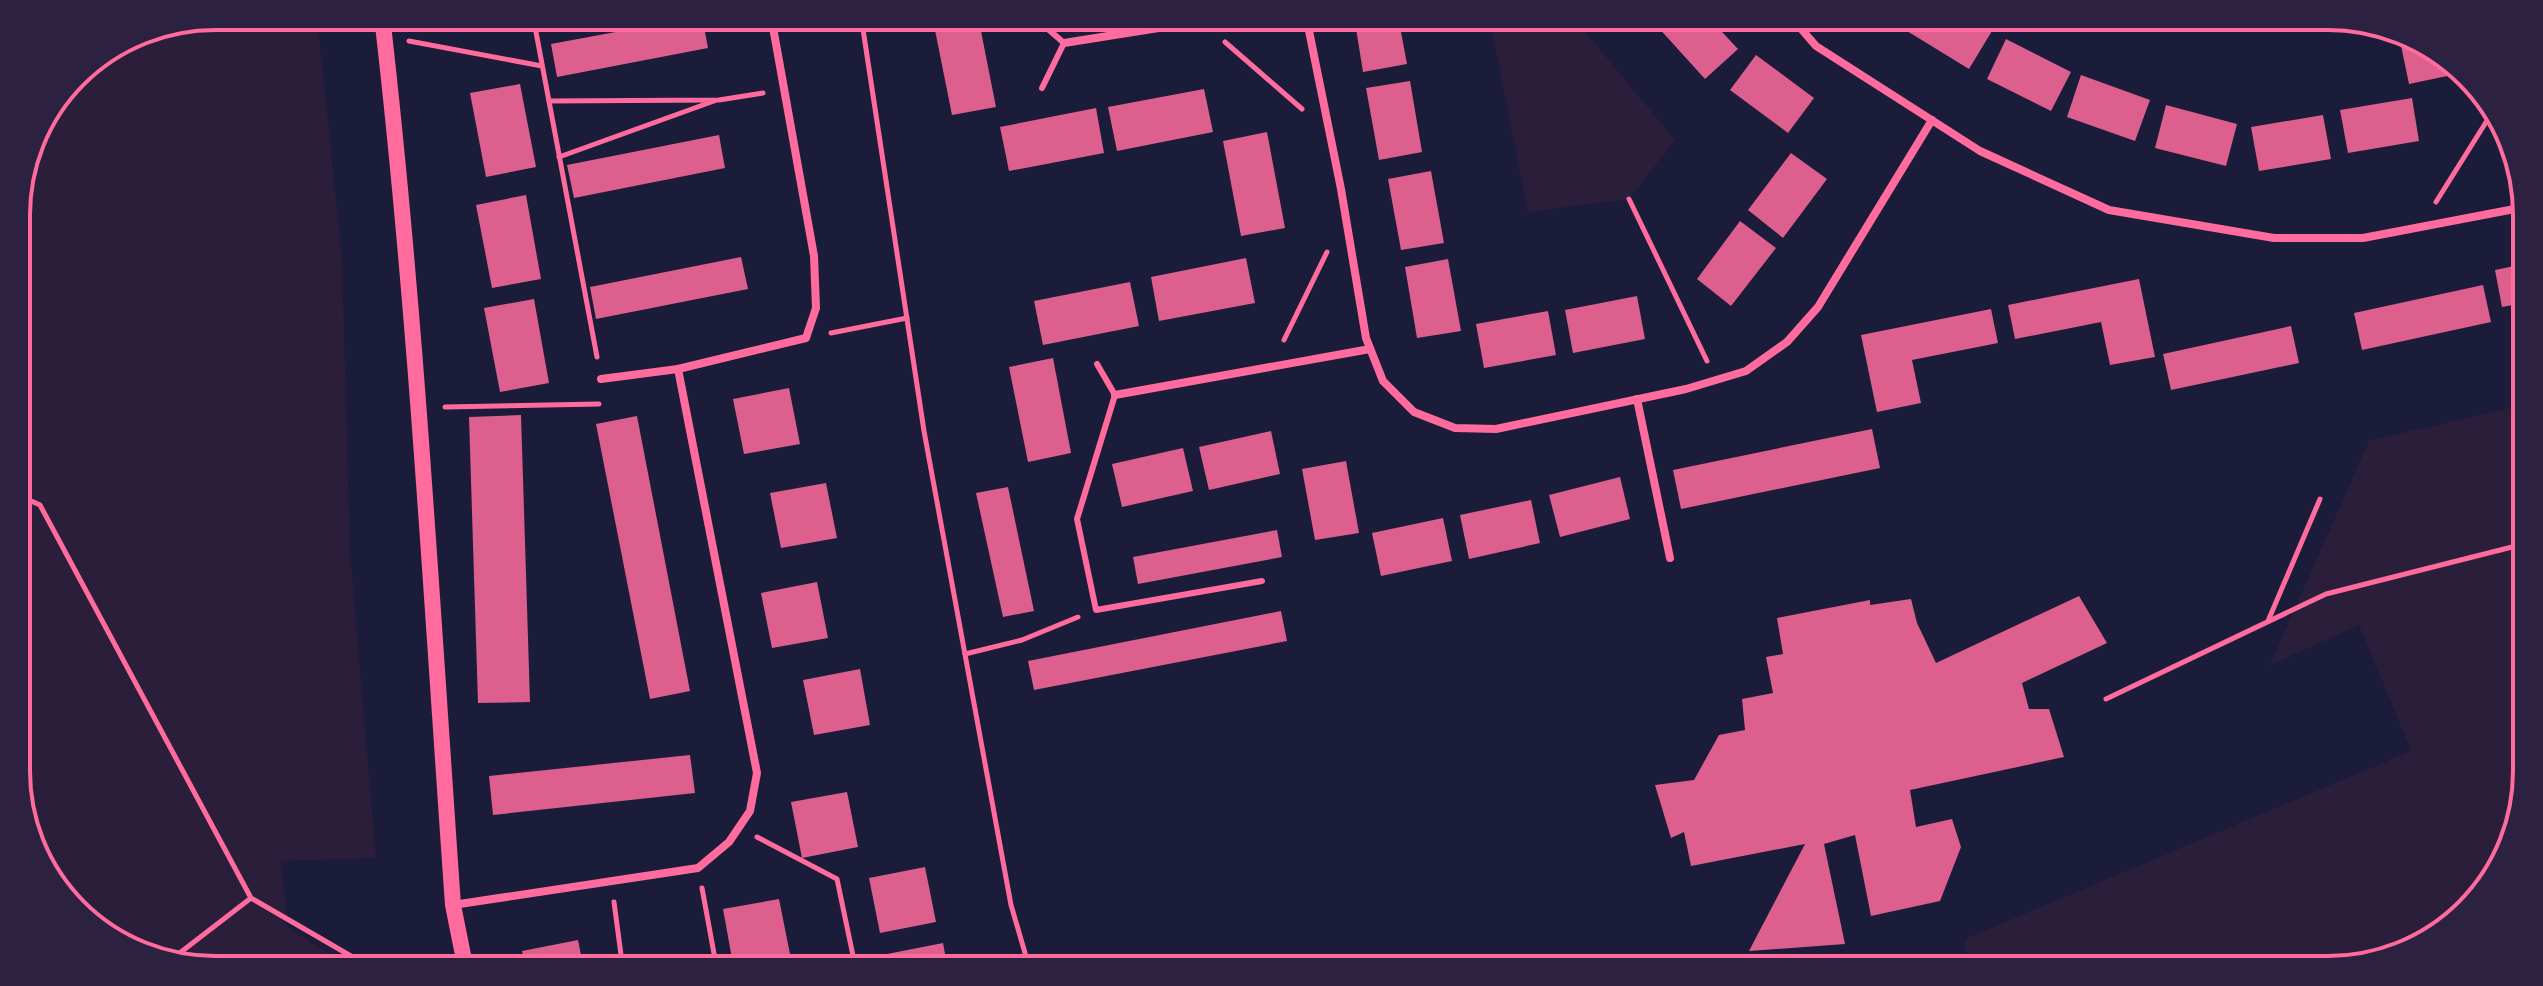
<svg xmlns="http://www.w3.org/2000/svg" width="2543" height="986" font-family="Jost,sans-serif">
<rect width="100%" height="100%" fill="#1b1b3a"/>
<g fill="#2a1e3b">
<path d="M215 16H317L342 258 350 552 376 858 281 861 288 928 355 970H215L151 959 65 902 20 809 16 202 36 128 84 66 139 31Z"/>
<path d="M1489 16H1572L1675 140 1629 199 1528 212Z"/>
<path d="M2522 405 2516 835 2449 929 2385 953 1966 966 1965 939 2411 751 2359 625 2270 665 2369 441Z"/>
</g>
<g fill="#dd5f8e">
<path d="M702 16 708 48 557 77 551 44Z"/>
<path d="M955 16H978L996 107 952 115 933 20Z"/>
<path d="M1354 16H1398L1407 64 1363 72Z"/>
<path d="M1666 16H1707L1738 49 1705 79 1656 25Z"/>
<path d="M1916 16H1967L1992 31 1969 69 1907 31Z"/>
<path d="M2398 31 2451 68 2452 75 2409 84Z"/>
<path d="M2006 39 2071 72 2051 111 1987 79Z"/>
<path d="M1756 55 1814 98 1788 133 1730 90Z"/>
<path d="M2081 75 2150 100 2135 141 2067 117Z"/>
<path d="M1410 81 1422 152 1379 160 1366 88Z"/>
<path d="M520 84 536 167 486 177 470 93Z"/>
<path d="M1204 89 1213 132 1117 151 1108 107Z"/>
<path d="M2412 98 2419 141 2348 153 2340 110Z"/>
<path d="M2166 105 2237 124 2226 166 2155 148Z"/>
<path d="M1096 108 1104 153 1009 171 1000 127Z"/>
<path d="M2323 115 2331 159 2259 171 2251 127Z"/>
<path d="M1267 132 1285 228 1241 236 1223 141Z"/>
<path d="M719 135 725 168 574 198 567 165Z"/>
<path d="M1791 153 1827 179 1783 238 1748 210Z"/>
<path d="M1431 171 1444 243 1401 250 1388 179Z"/>
<path d="M526 195 541 279 492 288 476 205Z"/>
<path d="M1740 221 1776 248 1731 306 1697 279Z"/>
<path d="M741 257 748 289 596 319 590 287Z"/>
<path d="M1246 258 1255 303 1159 321 1151 277Z"/>
<path d="M1448 259 1461 331 1417 338 1405 267Z"/>
<path d="M2524 264V303L2502 307 2495 270Z"/>
<path d="M2139 279 2155 357 2110 365 2101 322 2015 339 2008 305Z"/>
<path d="M1130 282 1139 326 1043 345 1034 301Z"/>
<path d="M2483 285 2491 322 2362 350 2354 313Z"/>
<path d="M1637 296 1645 339 1573 353 1565 310Z"/>
<path d="M534 299 549 383 500 392 484 308Z"/>
<path d="M1991 309 1998 343 1912 360 1921 403 1877 412 1861 335Z"/>
<path d="M1548 311 1556 355 1484 368 1476 324Z"/>
<path d="M2291 326 2299 363 2171 390 2163 354Z"/>
<path d="M1053 358 1071 453 1028 462 1009 367Z"/>
<path d="M789 388 800 444 744 454 733 399Z"/>
<path d="M521 415 530 702 478 703 469 417Z"/>
<path d="M637 416 690 691 650 699 596 424Z"/>
<path d="M1872 429 1880 468 1681 509 1673 470Z"/>
<path d="M1271 431 1280 474 1209 490 1199 447Z"/>
<path d="M1183 448 1193 491 1122 507 1112 464Z"/>
<path d="M1346 461 1359 533 1315 540 1302 469Z"/>
<path d="M1620 477 1630 519 1560 537 1549 495Z"/>
<path d="M826 483 837 538 781 548 770 493Z"/>
<path d="M1008 487 1034 611 1003 617 976 493Z"/>
<path d="M1531 500 1540 543 1469 559 1460 515Z"/>
<path d="M1443 518 1452 561 1381 576 1372 533Z"/>
<path d="M1277 530 1282 557 1138 584 1133 557Z"/>
<path d="M817 582 828 638 772 648 761 593Z"/>
<path d="M2079 596 2107 643 2022 683 2029 709H2049L2064 757 1910 790 1916 827 1952 819 1961 847 1940 901 1871 916 1855 835 1824 844 1845 944 1749 951 1805 844 1691 866 1684 832 1671 838 1655 785 1694 780 1719 735 1745 730 1742 699 1773 693 1766 657 1783 654 1777 618 1870 600V605L1911 599 1917 623 1936 663Z"/>
<path d="M1281 611 1287 641 1034 690 1028 661Z"/>
<path d="M860 669 870 725 814 735 803 680Z"/>
<path d="M690 755 695 793 493 815 489 776Z"/>
<path d="M847 792 858 847 802 858 791 802Z"/>
<path d="M925 867 936 922 880 933 869 878Z"/>
<path d="M779 899 790 954 733 964 723 909Z"/>
<path d="M578 940 584 970H526L522 951Z"/>
<path d="M943 943 948 970H890L887 954Z"/>
</g>
<g fill="none" stroke-linecap="round" stroke-linejoin="round">
<g stroke="#ff6b9d" stroke-width="5">
<path d="M533 16 597 357"/>
<path d="M861 16 924 431 1011 905 1030 970"/>
<path d="M409 41 542 66"/>
<path d="M1225 42 1302 109"/>
<path d="M549 101 719 100 763 93"/>
<path d="M559 157 714 101"/>
<path d="M1629 199 1707 361"/>
<path d="M2436 202 2493 111"/>
<path d="M831 333 907 318"/>
<path d="M1284 340 1327 252"/>
<path d="M445 407 599 404"/>
<path d="M18 495 40 505 251 898 375 970"/>
<path d="M2268 621 2320 499"/>
<path d="M965 654 1022 640 1078 617"/>
<path d="M2106 699 2326 594 2520 545"/>
<path d="M757 837 837 879 856 970"/>
<path d="M702 888 717 970"/>
<path d="M614 902 623 970"/>
<path d="M168 962 251 898"/>
</g>
<g stroke="#ff6b9d" stroke-width="6">
<path d="M1033 16 1064 43 1042 88"/>
<path d="M1097 364 1115 395 1077 519 1096 610 1262 581"/>
</g>
<g stroke="#ff6b9d" stroke-width="8">
<path d="M1306 16 1341 189 1366 338 1383 381 1414 412 1455 428 1496 429 1686 389 1746 371 1787 342 1818 307 1932 120"/>
<path d="M1790 16 1816 46 1980 151 2109 210 2274 238H2363L2525 207"/>
<path d="M1064 43 1234 16"/>
<path d="M601 379 678 369 806 338 816 308 814 256 771 16"/>
<path d="M1115 395 1370 349"/>
<path d="M1637 399 1670 558"/>
<path d="M453 905 698 868 729 842 750 811 757 773 678 369"/>
</g>
<path stroke="#ff6b9d" stroke-width="16" d="M382 16C416 311 432 608 453 905L466 970"/>
</g>
<path d="M0 0H2543V986H0ZM215 30H2328A185 185 0 0 1 2513 215V771A185 185 0 0 1 2328 956H215A185 185 0 0 1 30 771V215A185 185 0 0 1 215 30Z" fill="#2d2142" fill-rule="evenodd"/>
<path fill="none" stroke="#ff6b9d" stroke-width="4" d="M215 30H2328A185 185 0 0 1 2513 215V771A185 185 0 0 1 2328 956H215A185 185 0 0 1 30 771V215A185 185 0 0 1 215 30Z"/>
</svg>
